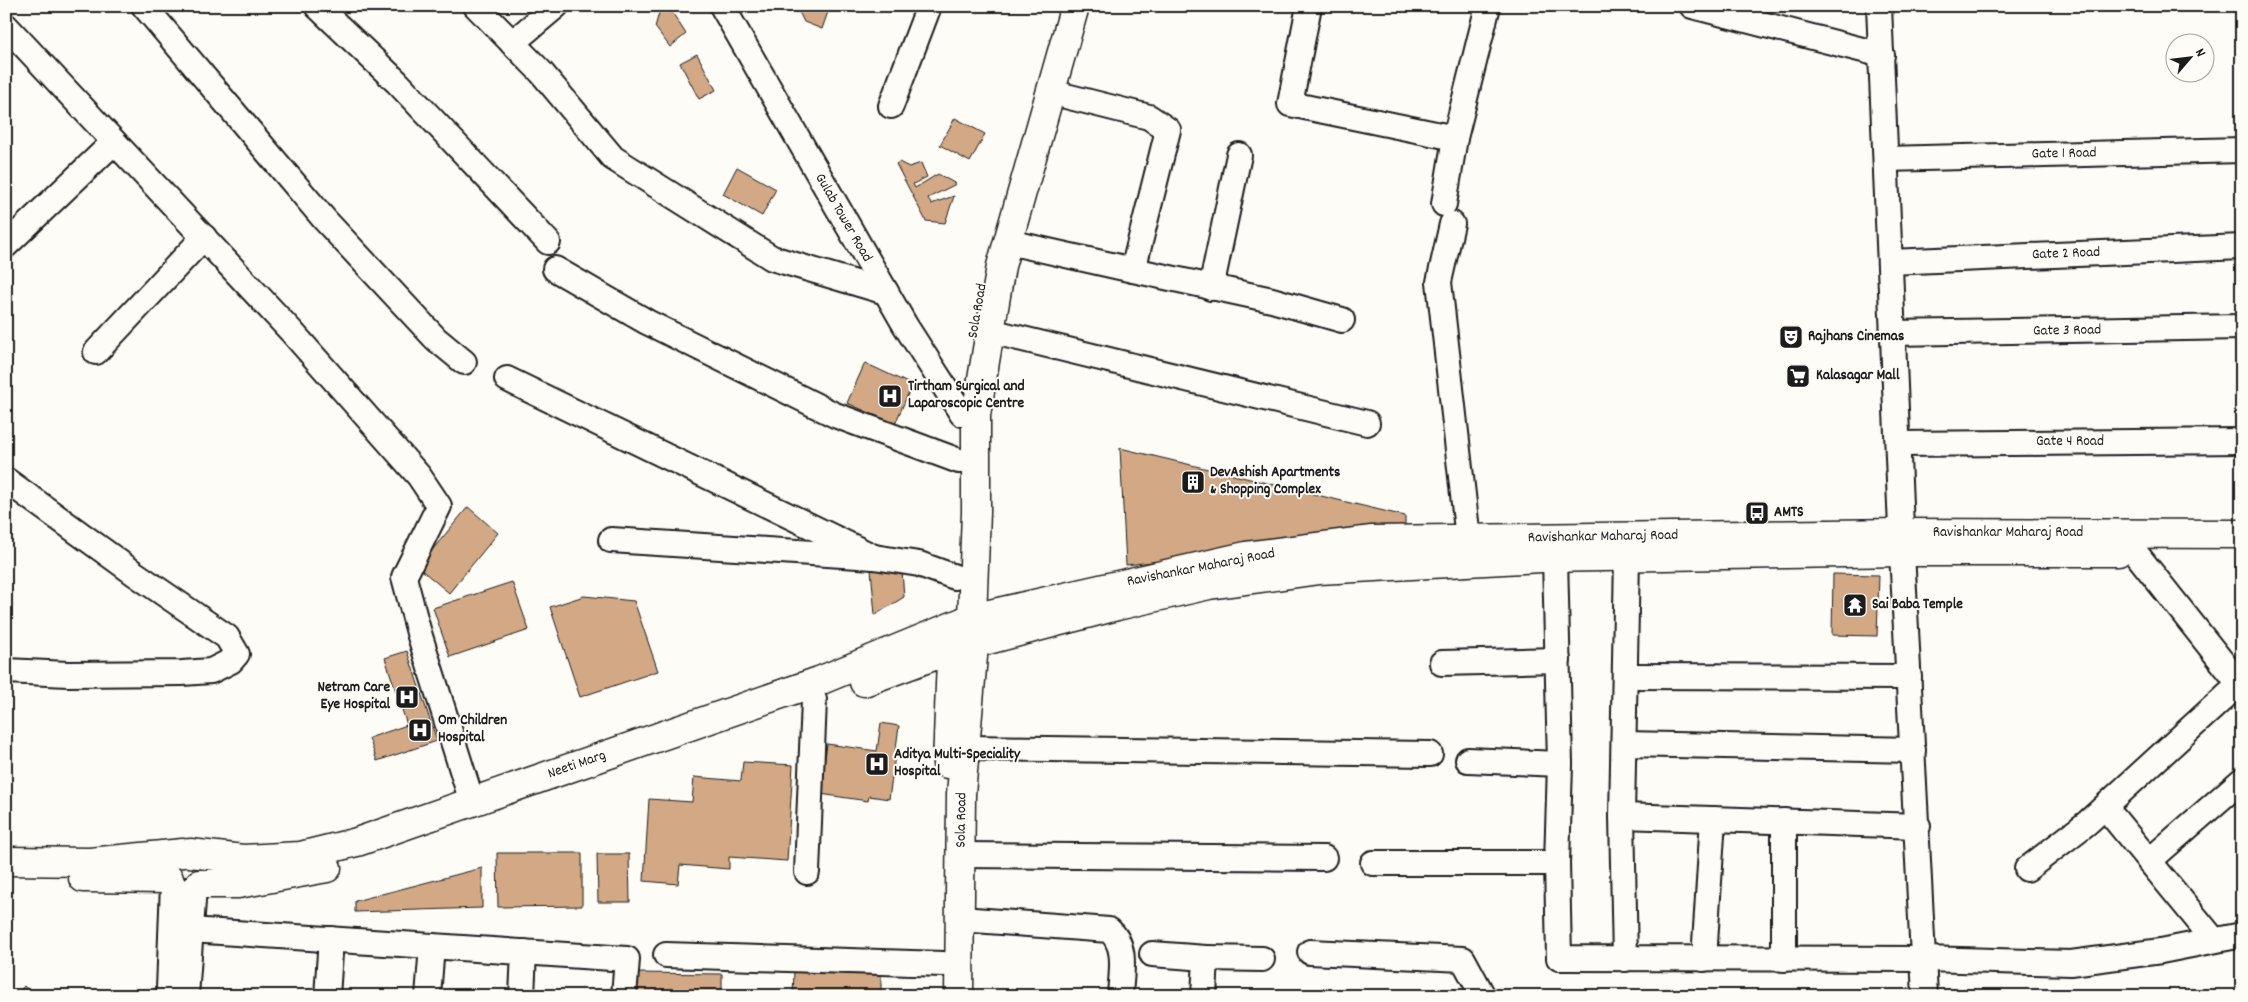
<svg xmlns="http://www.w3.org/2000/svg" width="2248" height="1002" viewBox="0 0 2248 1002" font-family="Dekko,sans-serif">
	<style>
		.building { fill: #d2a984; stroke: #1c1c1c }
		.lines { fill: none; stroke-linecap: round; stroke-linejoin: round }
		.minor-casing { stroke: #1c1c1c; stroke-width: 28 }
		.major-casing { stroke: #1c1c1c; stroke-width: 31 }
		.minor { stroke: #fdfcf7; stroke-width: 24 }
		.major { stroke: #fdfcf7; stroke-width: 28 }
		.labels { text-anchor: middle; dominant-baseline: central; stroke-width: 4; stroke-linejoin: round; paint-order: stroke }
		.street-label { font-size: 15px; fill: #1c1c1c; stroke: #fdfcf7 }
		.poi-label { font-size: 15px; font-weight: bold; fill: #1c1c1c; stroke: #fdfcf7; text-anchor: start }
	</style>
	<rect width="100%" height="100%" fill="#fdfcf7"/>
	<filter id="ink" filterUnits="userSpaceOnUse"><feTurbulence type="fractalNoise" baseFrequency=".02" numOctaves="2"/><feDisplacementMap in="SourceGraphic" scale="10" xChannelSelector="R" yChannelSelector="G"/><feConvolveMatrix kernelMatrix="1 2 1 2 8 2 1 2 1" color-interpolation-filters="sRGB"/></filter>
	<g filter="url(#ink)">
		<g class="building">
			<path d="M661,6H668L686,34L670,47L655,27Z"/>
			<path d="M796,6H830L822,29L804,22Z"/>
			<path d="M697,54L716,90L699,99L680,63Z"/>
			<path d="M955,118L985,134L970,162L940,145Z"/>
			<path d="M899,162L909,167L921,163L927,177L913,184L915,188L938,174L956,184L928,198L931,204L954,196L945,223L926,221L896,164Z"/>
			<path d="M737,167L776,189L762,216L723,194Z"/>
			<path d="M865,363L912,385L895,424L847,403Z"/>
			<path d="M1120,448L1405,516V533L1126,565Z"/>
			<path d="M468,507L498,533L449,593L418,567Z"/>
			<path d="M871,569L902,571L904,597L875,615Z"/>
			<path d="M1833,574L1879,575L1877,636L1832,635Z"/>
			<path d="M512,582L529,630L450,657L433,608Z"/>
			<path d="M584,596L634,601L658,671L580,697L550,607Z"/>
			<path d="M407,651L437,741L377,761L369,738L407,725L385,658Z"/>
			<path d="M881,723L899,726L889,799L869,796L868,801L820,794L827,744L877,751Z"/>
			<path d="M743,762L793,765L787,861L729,857V869L680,865L678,884L644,881L649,799L692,802L694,777L741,781Z"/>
			<path d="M497,853H582V906L498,907Z"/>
			<path d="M597,854H629L630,902H598Z"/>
			<path d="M482,868V908L355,912V901Z"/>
			<path d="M794,971L881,972V996H793Z"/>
			<path d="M635,973L722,974V996H634Z"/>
			<path d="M24,986L35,996H15Z"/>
		</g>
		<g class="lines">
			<g class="minor-casing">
				<g id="minor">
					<path d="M144,6L325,220L436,339L464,362"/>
					<path d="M317,6L397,82L548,242"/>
					<path d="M476,6L541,72L613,158L772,258L886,292"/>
					<path d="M722,6L905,325L962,414L976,415"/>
					<path d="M1309,6L1290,104L1455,138"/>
					<path d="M1692,6L1882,55"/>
					<path d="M1879,6L1902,552L1925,996"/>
					<path d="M6,26L292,332L419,476L439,506L404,577L419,633L472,802"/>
					<path d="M512,43L556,6"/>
					<path d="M891,106L929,6"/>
					<path d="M1886,159L2242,150"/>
					<path d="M1444,204L1455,138L1488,6"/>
					<path d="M1452,224L1439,282L1468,539"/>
					<path d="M1008,242L1133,270L1168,130L1149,117L1050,92"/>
					<path d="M6,245L114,142"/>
					<path d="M1890,262L2242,247"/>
					<path d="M555,269L647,322L835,415L959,461"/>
					<path d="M1133,270L1272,300L1342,320"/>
					<path d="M1211,288L1239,155"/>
					<path d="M990,331L1367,423"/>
					<path d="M1893,333L2242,327"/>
					<path d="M96,352L204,237"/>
					<path d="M507,379L874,557"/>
					<path d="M1898,444L2242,441"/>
					<path d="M6,480L134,573L227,637L237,654L231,661L211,671L182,673L68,674L6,671"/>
					<path d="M611,540L874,557L919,564L955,577"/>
					<path d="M2135,552L2242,687"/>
					<path d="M1442,663L1558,660"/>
					<path d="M1625,676L1909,677"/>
					<path d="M1624,744L1913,750"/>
					<path d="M965,748L1430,754"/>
					<path d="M1468,760L1560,764L1555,558"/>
					<path d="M1560,764L1557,863L1559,958L1924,959L2071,963L2161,951L2242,935"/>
					<path d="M2105,807L2214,940"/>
					<path d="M1622,816L1918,826"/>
					<path d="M961,855L1324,858"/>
					<path d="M2149,861L2242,780"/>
					<path d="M1373,863H1557"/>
					<path d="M2027,869L2087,823L2242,681"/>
					<path d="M807,872L814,700"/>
					<path d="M961,919L1109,930C1128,946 1121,973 1120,996"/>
					<path d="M190,930L627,959L624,996"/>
					<path d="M1310,952L1463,959L1483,996"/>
					<path d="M1152,954L1206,958L1204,996"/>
					<path d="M666,955L943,964"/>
					<path d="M1206,958L1262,959"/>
					<path d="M1625,959L1622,816L1627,557"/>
					<path d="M1704,959L1713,819"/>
					<path d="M1784,959V821"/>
					<path d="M171,996L169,989L173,884"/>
					<path d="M186,996L194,887"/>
					<path d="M327,996L331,939"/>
					<path d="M428,996L432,946"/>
					<path d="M522,996L524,952"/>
				</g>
			</g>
			<g class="major-casing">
				<g id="major">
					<path d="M864,682L950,650L1117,606L1209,585L1319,570L1542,558L1902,552H2118"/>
					<path d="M947,764L952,633"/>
					<path d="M190,853L243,859L300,856L357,842L819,681L972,618L1246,556L1372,540L1901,533L2242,534"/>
					<path d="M6,861L90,862L183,853"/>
					<path d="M83,878L169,879"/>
					<path d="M199,884H238L327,868"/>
					<path d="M959,996L961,794L974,645L972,618L976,512V415L1001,266L1075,6"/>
				</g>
			</g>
			<use href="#minor" class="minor"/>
			<use href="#major" class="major"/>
		</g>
	</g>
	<defs>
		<g id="theatre-square" transform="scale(1.25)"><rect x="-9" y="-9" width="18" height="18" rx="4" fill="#1c1c1c" stroke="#fdfcf7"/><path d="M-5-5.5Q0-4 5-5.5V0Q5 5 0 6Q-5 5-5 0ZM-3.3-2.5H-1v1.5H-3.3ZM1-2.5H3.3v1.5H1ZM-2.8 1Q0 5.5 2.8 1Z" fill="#fff"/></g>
		<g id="supermarket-square" transform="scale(1.25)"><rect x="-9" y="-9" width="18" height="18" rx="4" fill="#1c1c1c" stroke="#fdfcf7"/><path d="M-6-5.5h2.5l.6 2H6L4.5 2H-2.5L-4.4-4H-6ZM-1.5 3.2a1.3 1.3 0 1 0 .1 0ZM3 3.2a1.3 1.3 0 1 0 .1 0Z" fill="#fff"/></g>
		<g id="hospital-square" transform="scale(1.25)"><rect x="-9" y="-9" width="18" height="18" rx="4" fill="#1c1c1c" stroke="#fdfcf7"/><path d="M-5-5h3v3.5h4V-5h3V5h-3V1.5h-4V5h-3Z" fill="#fff"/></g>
		<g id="building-square" transform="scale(1.25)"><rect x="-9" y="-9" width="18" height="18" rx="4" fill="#1c1c1c" stroke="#fdfcf7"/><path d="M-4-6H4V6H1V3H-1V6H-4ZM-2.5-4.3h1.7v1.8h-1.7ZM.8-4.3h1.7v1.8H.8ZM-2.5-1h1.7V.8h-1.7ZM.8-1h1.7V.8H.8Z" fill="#fff"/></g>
		<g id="bus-square" transform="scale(1.25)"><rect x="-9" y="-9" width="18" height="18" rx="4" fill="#1c1c1c" stroke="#fdfcf7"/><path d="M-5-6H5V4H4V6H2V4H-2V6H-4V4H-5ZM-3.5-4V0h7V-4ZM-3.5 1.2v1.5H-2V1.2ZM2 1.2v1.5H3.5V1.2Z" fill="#fff"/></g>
		<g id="temple-square" transform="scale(1.25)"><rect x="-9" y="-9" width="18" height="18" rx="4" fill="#1c1c1c" stroke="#fdfcf7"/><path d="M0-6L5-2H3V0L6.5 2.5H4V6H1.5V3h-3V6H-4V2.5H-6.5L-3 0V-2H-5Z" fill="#fff"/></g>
	</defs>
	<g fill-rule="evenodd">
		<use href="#theatre-square" x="1791" y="337"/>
		<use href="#supermarket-square" x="1798" y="376"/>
		<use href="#hospital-square" x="890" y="396"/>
		<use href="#building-square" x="1193" y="482"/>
		<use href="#bus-square" x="1757" y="513"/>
		<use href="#temple-square" x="1855" y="605"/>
		<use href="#hospital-square" x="407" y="697"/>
		<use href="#hospital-square" x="420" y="730"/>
		<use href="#hospital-square" x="877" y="764"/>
	</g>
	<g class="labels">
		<g class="street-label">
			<text transform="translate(2064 154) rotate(-1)">Gate 1 Road</text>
			<text transform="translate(843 218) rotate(60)">Gulab Tower Road</text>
			<text transform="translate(2066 254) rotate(-2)">Gate 2 Road</text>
			<text transform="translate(978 311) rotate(-80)">Sola Road</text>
			<text transform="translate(2067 331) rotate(-1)">Gate 3 Road</text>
			<text x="2070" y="442">Gate 4 Road</text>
			<text x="2008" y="533">Ravishankar Maharaj Road</text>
			<text transform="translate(1603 537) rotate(-1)">Ravishankar Maharaj Road</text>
			<text transform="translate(1201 568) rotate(-11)">Ravishankar Maharaj Road</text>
			<text transform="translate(577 765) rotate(-19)">Neeti Marg</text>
			<text transform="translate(962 820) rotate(-89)">Sola Road</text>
		</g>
		<g class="poi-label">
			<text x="1808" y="337">Rajhans Cinemas</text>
			<text x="1816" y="376">Kalasagar Mall</text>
			<text x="908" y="387">Tirtham Surgical and<tspan x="908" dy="17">Laparoscopic Centre</tspan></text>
			<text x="1210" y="473">DevAshish Apartments<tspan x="1210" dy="17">&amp; Shopping Complex</tspan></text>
			<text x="1774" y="513">AMTS</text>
			<text x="1872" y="605">Sai Baba Temple</text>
			<text x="390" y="688" text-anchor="end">Netram Care<tspan x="390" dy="17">Eye Hospital</tspan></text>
			<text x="438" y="721">Om Children<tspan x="438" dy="17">Hospital</tspan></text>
			<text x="894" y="755">Aditya Multi-Speciality<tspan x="894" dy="17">Hospital</tspan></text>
		</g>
	</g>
	<rect width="2248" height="1002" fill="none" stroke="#fdfcf7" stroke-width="25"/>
	<rect x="12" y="12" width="2223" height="977" fill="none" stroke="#1c1c1c" stroke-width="2" filter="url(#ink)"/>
	<g transform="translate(2190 58) rotate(62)"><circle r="24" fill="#fdfcf7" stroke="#a3a29f"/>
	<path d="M0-4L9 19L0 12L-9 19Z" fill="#1c1c1c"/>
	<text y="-8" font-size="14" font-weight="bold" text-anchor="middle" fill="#1c1c1c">N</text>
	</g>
</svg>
